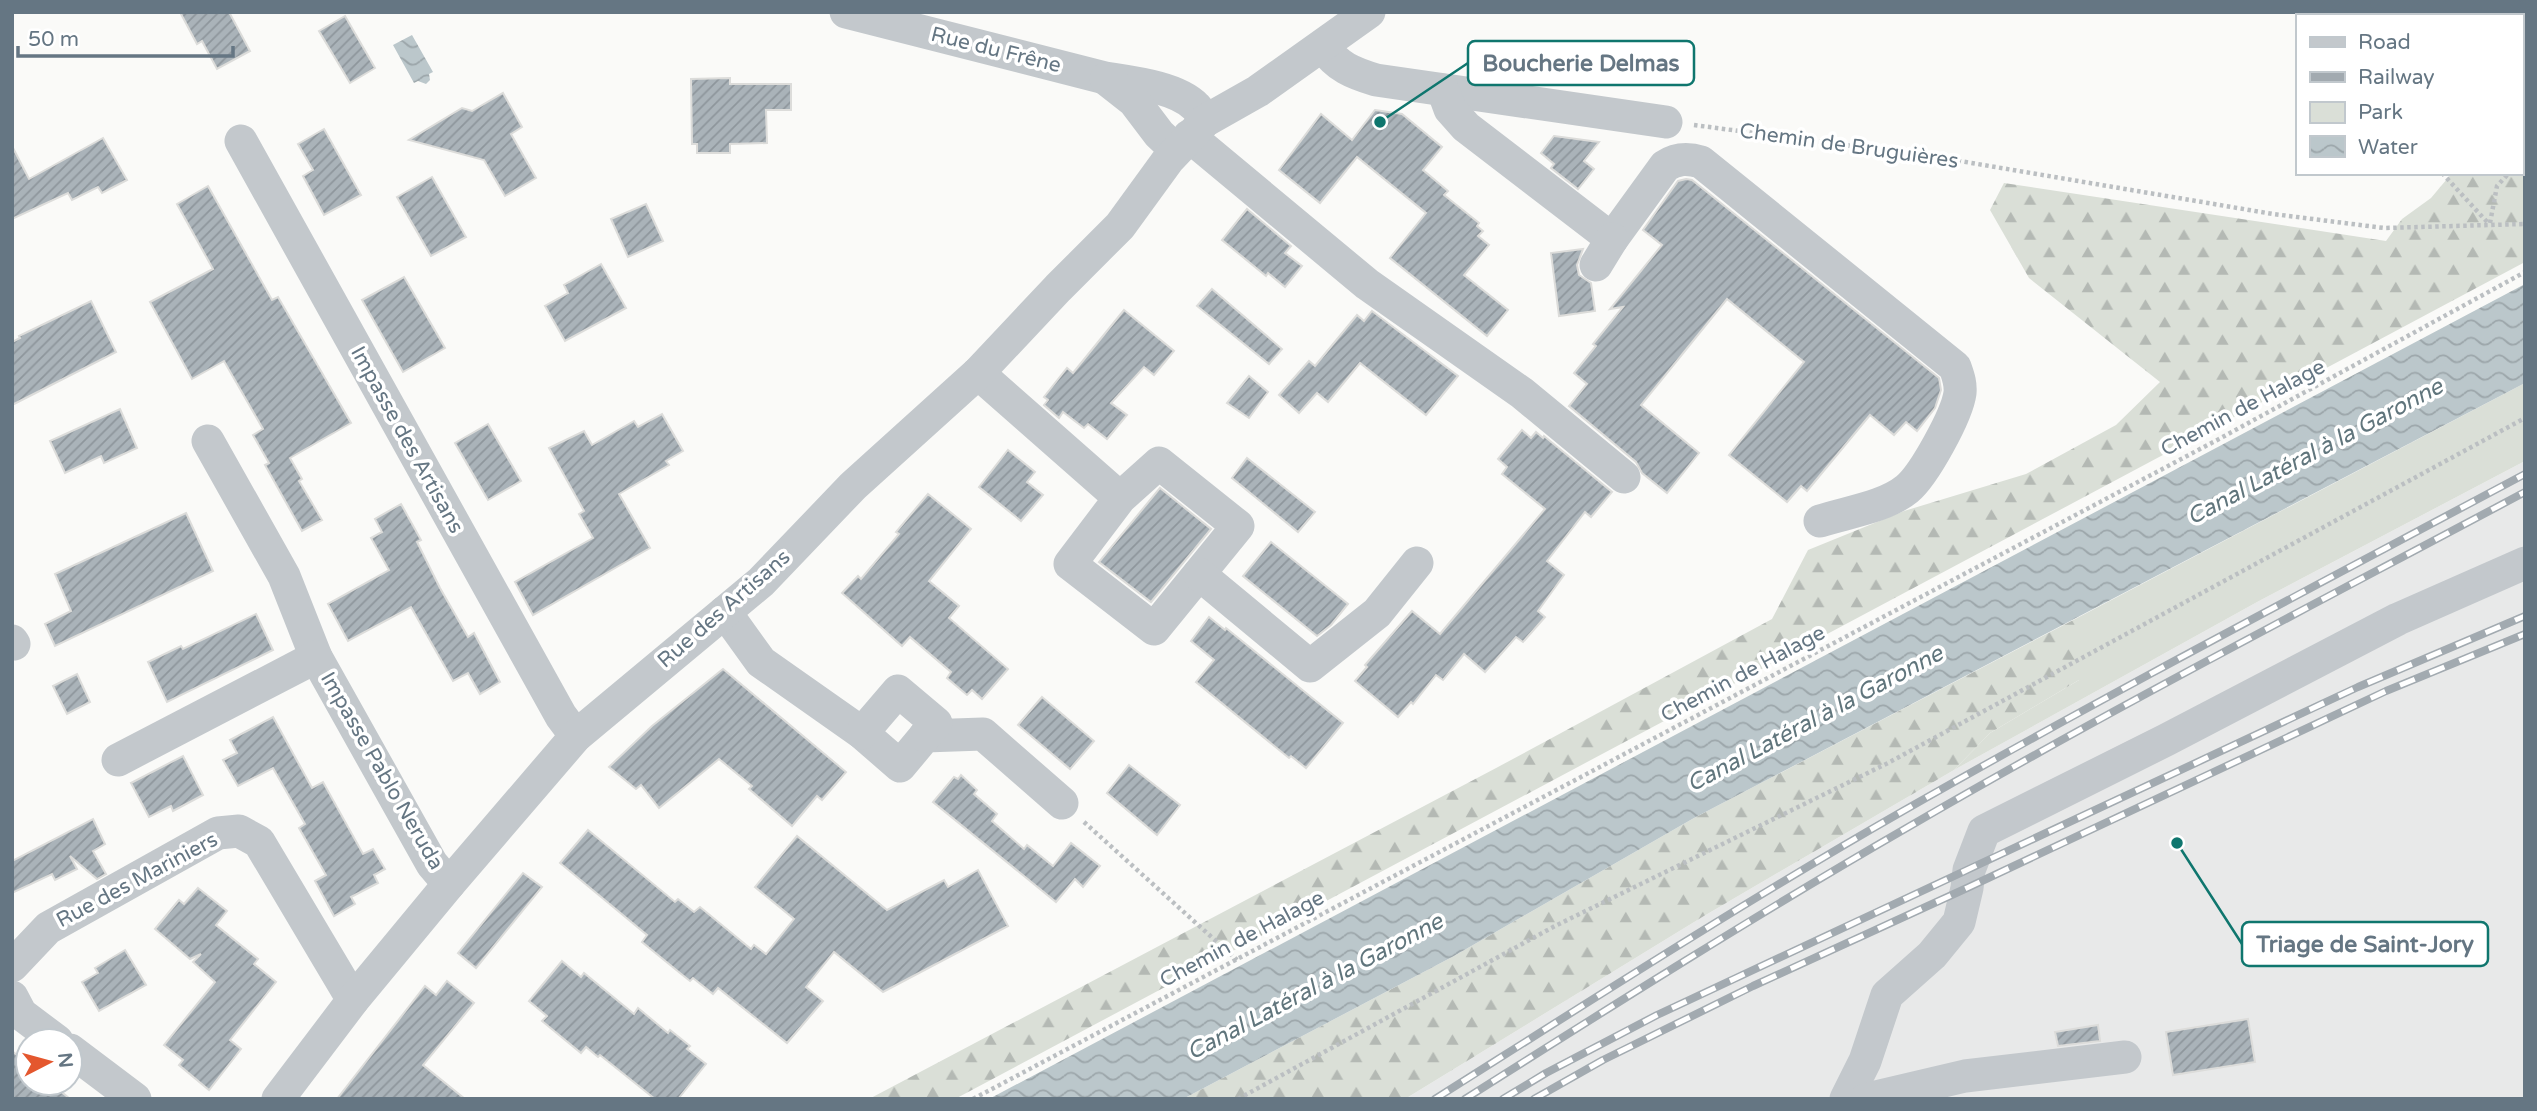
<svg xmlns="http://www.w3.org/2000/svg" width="2537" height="1111" viewBox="0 0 2537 1111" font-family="'Varela Round',sans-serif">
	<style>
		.built { fill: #e8e9e9 }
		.green { fill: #dadfd7 }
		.forest { fill: url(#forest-firs) }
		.water { fill: url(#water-waves) }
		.building { fill: url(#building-hatch); stroke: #dcdcda; stroke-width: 2 }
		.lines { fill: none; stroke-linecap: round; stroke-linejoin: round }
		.path { stroke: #bbbfc2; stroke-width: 4.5; stroke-dasharray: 3.5 3.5; stroke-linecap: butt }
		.minor { stroke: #c3c8cc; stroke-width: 33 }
		.rail-casing { stroke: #a2aab0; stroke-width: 8 }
		.rail { stroke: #fff; stroke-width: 5; stroke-dasharray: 16; stroke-linecap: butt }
		.labels { text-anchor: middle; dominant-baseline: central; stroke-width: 7; stroke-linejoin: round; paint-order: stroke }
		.street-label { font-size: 21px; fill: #657683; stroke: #fff }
		.water-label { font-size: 23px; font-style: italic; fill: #60757c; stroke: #fff }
		.leader { fill: none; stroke: #0f766e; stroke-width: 2.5 }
		.callout-dot { fill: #0f766e; stroke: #fff; stroke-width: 2.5 }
		.callout { fill: #fff; stroke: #0f766e; stroke-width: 2.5 }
		.callout-label { font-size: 23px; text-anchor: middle; font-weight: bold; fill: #657683 }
	</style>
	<defs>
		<pattern id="forest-firs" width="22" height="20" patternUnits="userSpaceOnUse" patternTransform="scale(1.75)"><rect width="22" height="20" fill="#dadfd7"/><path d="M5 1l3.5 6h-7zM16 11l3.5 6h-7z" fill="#b4b9b4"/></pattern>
		<pattern id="water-waves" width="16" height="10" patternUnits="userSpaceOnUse" patternTransform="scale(1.75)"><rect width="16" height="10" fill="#bbc7cb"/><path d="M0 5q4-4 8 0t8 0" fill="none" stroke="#9ca6aa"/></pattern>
		<pattern id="building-hatch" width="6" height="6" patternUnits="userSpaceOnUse" patternTransform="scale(1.75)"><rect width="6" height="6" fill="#aab3b9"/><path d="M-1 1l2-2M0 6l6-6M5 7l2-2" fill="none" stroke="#8e969c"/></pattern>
	</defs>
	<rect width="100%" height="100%" fill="#fafaf8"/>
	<path class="built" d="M2525,461V1099H1405L1704,916L1954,770L2259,601Z"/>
	<path class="green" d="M2525,383V461L2259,601L1954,770L1990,733L2079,680V617Z"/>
	<g class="forest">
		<path d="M2525,135V262L955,1099H869L1498,767L1772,619L1808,550L1904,511L2026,474L2116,425L2160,382L2029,278L1990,210L2004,183L2386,241L2402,219L2431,198L2452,173H2521V136Z"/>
		<path d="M2079,617V680L1990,733L1954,770L1704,916L1405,1099H1183L1454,956L1694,818Z"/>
	</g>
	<g class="water">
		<path d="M2437,12H2525V88L2521,87V16H2440Z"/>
		<path d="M412,35L433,72L429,74L430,80L426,84L418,81L414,83L393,45Z"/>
		<path d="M2525,284V383L1694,818L1454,956L1183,1099H989Z"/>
	</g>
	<g class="building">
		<path d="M180,12H229L250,51L217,69L202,41L197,44Z"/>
		<path d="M345,16L375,68L350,83L319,31Z"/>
		<path d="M730,78V84H791V110H766L767,143L730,144V153H697V144H692L691,79Z"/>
		<path d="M503,93L522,127L511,134L536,178L505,196L484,160L409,140L462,108L472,111Z"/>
		<path d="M1375,110L1402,114L1442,147L1423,170L1448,191L1444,195L1479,223L1477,226L1483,231L1478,236L1489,245L1464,275L1508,310L1487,336L1390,258L1426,213L1357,157L1320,203L1279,170L1321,114L1352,140Z"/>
		<path d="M324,129L361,195L324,215L303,176L313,170L298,144Z"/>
		<path d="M1554,136L1599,142L1584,161L1594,169L1578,189L1551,168L1554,164L1541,153Z"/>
		<path d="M103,138L127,180L102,193L98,187L72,200L68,193L12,219V146L29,179Z"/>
		<path d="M432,177L466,237L431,256L397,197Z"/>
		<path d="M1686,179L1692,180L1939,378L1941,390L1935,408L1917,431L1906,422L1894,435L1870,415L1807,491L1801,486L1787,502L1729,455L1804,362L1727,299L1641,405L1699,453L1667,493L1642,473L1636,462L1569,406L1587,384L1574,373L1596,346L1593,344L1623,307L1610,309L1662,245L1643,230L1678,181Z"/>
		<path d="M208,186L272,300L278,297L351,423L290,458L302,479L299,481L322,520L302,531L265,465L269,463L253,435L263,429L224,361L192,379L150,302L213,269L177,204Z"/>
		<path d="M646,204L663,241L628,257L611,219Z"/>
		<path d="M1247,209L1291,246L1285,253L1302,266L1285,287L1268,273L1266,276L1222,240Z"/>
		<path d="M1583,249L1577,265L1579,275L1591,283L1595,311L1559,316L1551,253Z"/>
		<path d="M601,264L626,308L565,341L545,306L568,293L564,285Z"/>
		<path d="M404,277L445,348L403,372L362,300Z"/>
		<path d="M1212,289L1282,349L1269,364L1197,306Z"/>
		<path d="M91,301L116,352L12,405V342L20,338L19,336Z"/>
		<path d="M1124,310L1174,351L1154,375L1144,367L1111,403L1127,415L1107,439L1088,424L1084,428L1063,412L1059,418L1044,405L1048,400L1044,397L1067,368L1073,373Z"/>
		<path d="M1372,311L1458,376L1426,415L1360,363L1328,402L1317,393L1299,413L1279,395L1309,361L1315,366L1357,315L1364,321Z"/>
		<path d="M1249,376L1268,392L1249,418L1227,403Z"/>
		<path d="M120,409L137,448L104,463L101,456L65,473L50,441Z"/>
		<path d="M662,414L683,451L666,461L669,465L619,494L650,548L533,615L515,582L593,538L579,514L584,511L549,448L584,431L592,445L634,421L638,427Z"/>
		<path d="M488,424L521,481L488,500L455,443Z"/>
		<path d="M1522,430L1531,438L1536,432L1543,438L1544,436L1612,492L1591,517L1585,512L1547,561L1564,575L1538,611L1545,617L1523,642L1516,637L1485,672L1464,654L1443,680L1436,675L1413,704L1411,702L1398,717L1355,681L1367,667L1365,665L1412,611L1440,634L1545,509L1502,474L1507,467L1498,459Z"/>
		<path d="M1008,450L1035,472L1027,482L1043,495L1021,521L979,487Z"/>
		<path d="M1247,458L1315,512L1298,532L1232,478Z"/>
		<path d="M1160,488L1211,529L1151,602L1099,562Z"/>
		<path d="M928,494L971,529L929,581L959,606L949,618L1008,669L982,699L972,690L967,695L947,678L951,672L910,637L902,646L842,593L858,576L861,579L899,534L896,532Z"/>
		<path d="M401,504L421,540L417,542L440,588L468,637L474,633L500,682L480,694L468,673L453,681L411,607L348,641L328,604L389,570L371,538L382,532L375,519Z"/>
		<path d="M186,513L213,571L55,646L45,624L71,611L55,574Z"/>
		<path d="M1271,542L1348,604L1331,625L1317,636L1243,576Z"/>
		<path d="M256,614L273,650L167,702L148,662L181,646L183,649Z"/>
		<path d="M1209,617L1225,630L1226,628L1343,723L1306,768L1291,756L1289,758L1196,682L1214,660L1191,641Z"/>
		<path d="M723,669L846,772L822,800L817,796L792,826L749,789L752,786L719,759L659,808L641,785L636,789L609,767L652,726Z"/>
		<path d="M77,674L90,702L67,714L53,686Z"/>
		<path d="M1042,697L1094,741L1070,769L1018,725Z"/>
		<path d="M273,717L312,788L323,782L363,854L373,849L385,869L374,875L378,883L351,897L355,904L334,916L315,881L326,875L299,828L305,824L273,768L238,786L223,760L237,753L230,740Z"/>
		<path d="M183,756L203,795L173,811L171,806L149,817L131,783Z"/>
		<path d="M1129,765L1180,805L1157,835L1107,793Z"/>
		<path d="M961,775L977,790L974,794L997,814L992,821L1024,849L1027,845L1053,866L1071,843L1100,866L1083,887L1075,879L1056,902L933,802L954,777L958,779Z"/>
		<path d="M93,819L105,844L93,851L106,874L97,879L70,856L77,869L55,880L52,874L12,893V861Z"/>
		<path d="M588,830L675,902L678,899L694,912L700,907L751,949L754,945L766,954L794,919L755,887L797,836L887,910L944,880L948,887L978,870L1008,926L883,992L834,952L806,987L823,1001L787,1043L718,988L713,994L693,978L690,981L680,973L642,942L647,935L560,863Z"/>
		<path d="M523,873L542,887L476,968L458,953Z"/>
		<path d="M198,888L227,911L216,925L258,959L254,964L276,982L230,1040L241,1049L209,1090L179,1065L183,1060L164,1045L215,982L193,962L201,954L190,959L155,929L179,900L184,904Z"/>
		<path d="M125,950L146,985L99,1011L82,982L98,973L95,968Z"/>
		<path d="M562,961L581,977L584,973L634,1014L638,1008L668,1033L670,1030L690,1046L687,1049L706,1064L678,1099H655L600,1055L598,1057L586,1047L581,1053L542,1021L547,1016L529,1001Z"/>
		<path d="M447,981L474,1003L423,1065L465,1099H337L425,986L436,995Z"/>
		<path d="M2248,1019L2255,1062L2173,1075L2166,1032Z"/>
		<path d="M2098,1025L2100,1041L2058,1046L2055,1032Z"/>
		<path d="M12,1051L28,1064V1083H51L70,1099H12Z"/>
	</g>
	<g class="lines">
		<g class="path">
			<path d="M2344,12L2347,16"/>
			<path d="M1694,125L1942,158L2273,214L2384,228L2525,224"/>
			<path d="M2521,161L2525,162"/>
			<path d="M2442,173L2489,224"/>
			<path d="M2490,223L2497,186L2509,173"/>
			<path d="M1084,822L1237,960"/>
			<path d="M973,1099L2219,439L2525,272"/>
			<path d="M1238,1099L1555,926L1888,763L2525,418"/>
		</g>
		<g class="minor">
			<path d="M846,12L1105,78C1130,82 1177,87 1196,107C1199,110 1202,117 1205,121"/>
			<path d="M1323,46C1337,67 1353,73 1376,80L1666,122"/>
			<path d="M1106,79L1134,101L1159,134L1176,150"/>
			<path d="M1443,90L1450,109L1466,127L1612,239L1665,166C1677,158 1688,158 1701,162L1955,367C1958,376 1961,383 1960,393C1957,415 1924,475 1907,489C1885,507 1848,512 1820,521"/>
			<path d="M1189,136L1367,284L1522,393L1624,477"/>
			<path d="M241,141L561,716L576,736"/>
			<path d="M1596,265L1612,239"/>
			<path d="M978,373L1120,498L1159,463L1238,526L1154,629L1070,564L1120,498"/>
			<path d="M208,441L284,576L316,657L432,864L449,884"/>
			<path d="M1199,574L1310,666L1377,613L1417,563"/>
			<path d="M725,612L761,662L862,733L900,766L925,736L983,734L1062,803"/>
			<path d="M12,641L14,644"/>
			<path d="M862,733L898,691L936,723L925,736"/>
			<path d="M118,760L316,657"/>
			<path d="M12,966L48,928L218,833L239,831L259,842L353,1000"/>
			<path d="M12,997L21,1014L57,1041"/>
			<path d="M70,1050L135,1099"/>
			<path d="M278,1099L353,1000L449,884L576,736L761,582L853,486L978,373L1058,288L1120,226L1168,160L1205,121L1258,91L1369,12"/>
			<path d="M1846,1099L1865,1061L1887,995L1932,955L1959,922L1967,888L1969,870L1984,831L2166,740L2398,619L2525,563"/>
			<path d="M1867,1099L1965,1076L2125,1057"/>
		</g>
		<g class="rail-casing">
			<g id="rail">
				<path d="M1435,1099C1590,1001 1744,902 1903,811C2108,694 2317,585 2525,474"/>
				<path d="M1465,1099C1612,1006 1759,913 1910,826C2111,709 2319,602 2525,492"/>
				<path d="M1503,1099L1546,1073L1657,1015L2358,687L2525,616"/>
				<path d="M1534,1099L1603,1060L1753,986L1967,888L2386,691L2525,634"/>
			</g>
		</g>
		<use href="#rail" class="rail"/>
	</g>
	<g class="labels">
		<g class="street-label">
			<text transform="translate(996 50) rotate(14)">Rue du Frêne</text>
			<text transform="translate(1849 146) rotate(8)">Chemin de Bruguières</text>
			<text transform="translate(2243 408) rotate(-28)">Chemin de Halage</text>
			<text transform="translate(407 440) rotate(61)">Impasse des Artisans</text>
			<text transform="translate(724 609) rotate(-41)">Rue des Artisans</text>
			<text transform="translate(1743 674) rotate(-28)">Chemin de Halage</text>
			<text transform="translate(382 771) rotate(60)">Impasse Pablo Neruda</text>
			<text transform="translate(137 880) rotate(-28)">Rue des Mariniers</text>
			<text transform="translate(1242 939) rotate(-28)">Chemin de Halage</text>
		</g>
		<g class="water-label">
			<text transform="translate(2315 452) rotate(-28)">Canal Latéral à la Garonne</text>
			<text transform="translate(1815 719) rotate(-28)">Canal Latéral à la Garonne</text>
			<text transform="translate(1315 987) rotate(-28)">Canal Latéral à la Garonne</text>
		</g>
	</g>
	<path class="leader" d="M1380 122L1468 63M2177 843L2242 944"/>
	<g class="callout-dot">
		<circle cx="1380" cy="122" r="7"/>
		<circle cx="2177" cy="843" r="7"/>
	</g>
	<g class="callout">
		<rect x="1468" y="41" width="226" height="44" rx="7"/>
		<rect x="2242" y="922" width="246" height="44" rx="7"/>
	</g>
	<g class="callout-label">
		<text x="1581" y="71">Boucherie Delmas</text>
		<text x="2365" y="952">Triage de Saint-Jory</text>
	</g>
	<rect width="2537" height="1111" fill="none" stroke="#657683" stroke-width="28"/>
	<rect x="2296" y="14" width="228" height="161" fill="#ffffff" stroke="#c1c8cd" stroke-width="2"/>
	<rect x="2310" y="37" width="35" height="10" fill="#c3c8cc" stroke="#c1c8cd" stroke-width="2"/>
	<text x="2358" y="49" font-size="21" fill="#657683">Road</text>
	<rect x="2310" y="72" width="35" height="10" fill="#a2aab0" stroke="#c1c8cd" stroke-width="2"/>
	<text x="2358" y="84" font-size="21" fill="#657683">Railway</text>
	<rect x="2310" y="102" width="35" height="21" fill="#dadfd7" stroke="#c1c8cd" stroke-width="2"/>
	<text x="2358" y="119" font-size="21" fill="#657683">Park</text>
	<rect x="2310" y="136" width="35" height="21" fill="url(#water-waves)" stroke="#c1c8cd" stroke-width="2"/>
	<text x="2358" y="154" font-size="21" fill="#657683">Water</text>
	<g transform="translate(49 1062) rotate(84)"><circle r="33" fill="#ffffff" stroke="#c1c8cd" stroke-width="2"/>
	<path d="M0-5L12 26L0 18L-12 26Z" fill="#e4572e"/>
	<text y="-10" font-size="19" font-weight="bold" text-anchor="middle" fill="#657683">N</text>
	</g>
	<path d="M18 46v10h215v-10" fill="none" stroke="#657683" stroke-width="3.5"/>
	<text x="28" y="46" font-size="21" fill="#657683" stroke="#ffffff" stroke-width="5" paint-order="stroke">50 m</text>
</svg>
